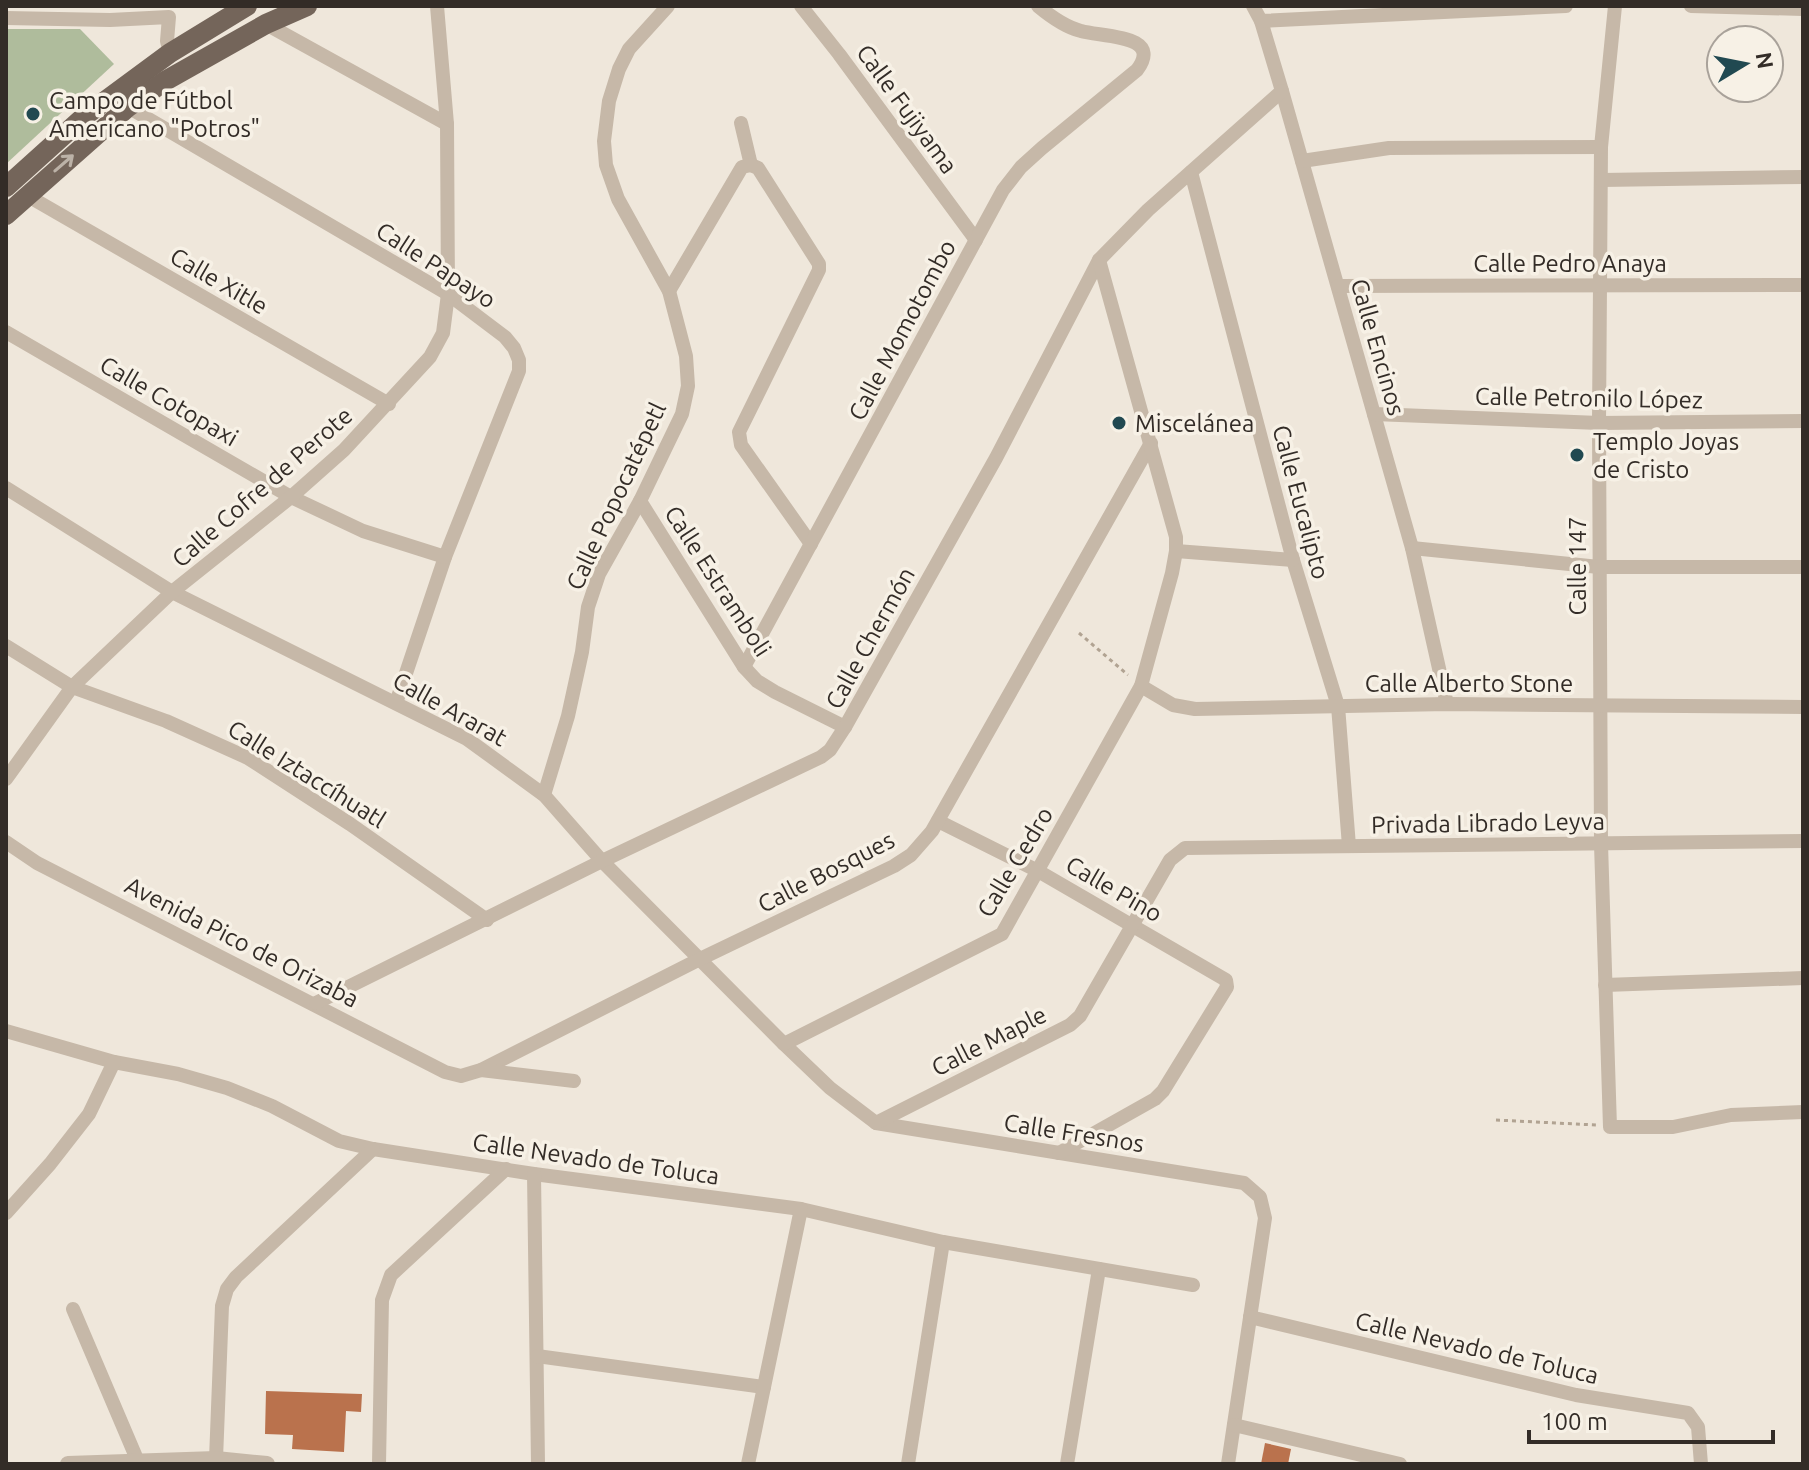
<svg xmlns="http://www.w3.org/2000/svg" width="1809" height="1470" viewBox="0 0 1809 1470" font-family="Ubuntu,sans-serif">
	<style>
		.green { fill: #afbc9c }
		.building { fill: #ba724d }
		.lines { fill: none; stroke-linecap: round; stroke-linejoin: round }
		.path { stroke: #b1a392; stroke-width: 3; stroke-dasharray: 4 4; stroke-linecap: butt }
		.minor { stroke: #c6b8a8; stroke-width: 14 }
		.tertiary { stroke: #c6b8a8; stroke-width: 16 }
		.primary { stroke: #74655a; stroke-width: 20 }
		.oneway { stroke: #bcb2a7 }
		.poi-dot { fill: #214951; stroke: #f7f1e6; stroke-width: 3 }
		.labels { text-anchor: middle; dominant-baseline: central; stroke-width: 7; stroke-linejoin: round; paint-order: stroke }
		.poi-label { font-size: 24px; fill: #332c27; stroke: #f7f1e6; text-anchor: start }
		.street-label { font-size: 24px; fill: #332c27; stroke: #f7f1e6 }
	</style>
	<rect width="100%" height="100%" fill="#efe7db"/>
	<path class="green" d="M6,29H80L114,64L6,164Z"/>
	<g class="building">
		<path d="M266,1391L362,1394L361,1412L346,1411L344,1452L292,1449L293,1435L265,1434Z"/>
		<path d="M1265,1443L1291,1449L1288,1464H1261Z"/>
	</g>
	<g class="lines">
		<g class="path">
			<path d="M1079,633L1128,675"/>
			<path d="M1496,1120L1596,1125"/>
		</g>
		<g class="minor">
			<path d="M801,6L839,54L976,240"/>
			<path d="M1253,6L1261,21L1282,91L1412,548L1447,704"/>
			<path d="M1615,6L1601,147L1599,423L1601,844L1610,1127H1673L1731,1115L1803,1112"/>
			<path d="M1691,6L1803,9"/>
			<path d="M6,18L110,20L169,17L167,41L170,53"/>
			<path d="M1261,21L1566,6"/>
			<path d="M266,24L447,124"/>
			<path d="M128,107L448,294L505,337L514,348L519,360V371L445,557L396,703"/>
			<path d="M741,123L751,165"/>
			<path d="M1302,161L1389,148L1601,147"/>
			<path d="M751,165L758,168L819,264V270L739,432L741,445L811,544"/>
			<path d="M1191,172L1293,560L1338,706L1349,846"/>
			<path d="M1602,180L1803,177"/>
			<path d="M28,196L389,404"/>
			<path d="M1338,286L1803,285"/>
			<path d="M669,291L742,167L751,165"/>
			<path d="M6,332L291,497L363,531L445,557"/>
			<path d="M1374,414L1599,423L1803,421"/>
			<path d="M6,488L172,592L467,739L544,795L602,861L784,1044L830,1088L876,1123L1244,1183L1260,1197L1265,1218L1228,1464"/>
			<path d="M640,501L744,667L757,681L775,692L845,727"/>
			<path d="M1412,548L1599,567H1803"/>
			<path d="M1176,551L1293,560"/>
			<path d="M6,646L72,687L166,721L248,758L350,824L487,920"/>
			<path d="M744,667L1003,190L1021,167L1042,148L1137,70C1164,34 1101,37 1081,31C1065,27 1050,16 1038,6"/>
			<path d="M1141,686L1173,705L1195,709L1447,704L1803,707"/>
			<path d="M6,779L72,687L172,592L291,497L344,450L430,357L443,333L448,294L447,124L437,6"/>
			<path d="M544,795L568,716L582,652L588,607L599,574L640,501L682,414L688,386L686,356L669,291L618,199L606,165L604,141L609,101L619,69L629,49L668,6"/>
			<path d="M938,821L1038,871L1226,980L1227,987L1163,1091L1155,1099L1059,1153"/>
			<path d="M6,842L37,863L445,1072L461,1076L481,1070L700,959L894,866L911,855L932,831L1151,443"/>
			<path d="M1605,985L1803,978"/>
			<path d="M316,1003L602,861L821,757L830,750L845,727L996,458L1099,260L1148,210L1282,91"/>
			<path d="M6,1031L114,1062L178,1074L227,1088L272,1106L339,1141L373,1149L534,1174L801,1209L943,1242L1193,1285"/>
			<path d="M784,1044L1002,934L1141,686L1172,573L1176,551V537L1099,260"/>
			<path d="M481,1070L574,1081"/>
			<path d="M876,1123L1070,1025L1080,1016L1170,860L1185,848L1803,841"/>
			<path d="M534,1174L538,1464"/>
			<path d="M6,1213L50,1164L89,1114L114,1062"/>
			<path d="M73,1309L139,1464"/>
			<path d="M1250,1317L1576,1395L1688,1413L1698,1427L1701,1464"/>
			<path d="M537,1356L764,1387"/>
			<path d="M1234,1425L1400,1464"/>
			<path d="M216,1459L222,1306L227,1289L236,1277L373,1149"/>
			<path d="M379,1464L382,1300L391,1275L506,1169"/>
			<path d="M748,1464L801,1209"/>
			<path d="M908,1464L943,1242"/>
			<path d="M1067,1464L1099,1269"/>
		</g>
		<path class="tertiary" d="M68,1464L216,1459L267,1464"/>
		<g class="primary">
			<path d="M6,187L86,115L170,53L247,6"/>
			<path d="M6,215L128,107L165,81L266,24L307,6"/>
		</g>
	</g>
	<defs><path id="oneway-shaft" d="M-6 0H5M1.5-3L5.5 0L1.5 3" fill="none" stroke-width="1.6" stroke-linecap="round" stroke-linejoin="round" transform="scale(2)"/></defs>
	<use class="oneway" href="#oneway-shaft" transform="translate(64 163) rotate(-41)"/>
	<g class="poi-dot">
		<circle cx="33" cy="114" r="8"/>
		<circle cx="1119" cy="423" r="8"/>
		<circle cx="1577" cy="455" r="8"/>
	</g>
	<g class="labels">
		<g class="poi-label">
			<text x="49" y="100">Campo de Fútbol<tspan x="49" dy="28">Americano "Potros"</tspan></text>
			<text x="1135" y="423">Miscelánea</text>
			<text x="1593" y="441">Templo Joyas<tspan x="1593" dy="28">de Cristo</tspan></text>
		</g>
		<g class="street-label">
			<text transform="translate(907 109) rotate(54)">Calle Fujiyama</text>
			<text x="1570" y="263">Calle Pedro Anaya</text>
			<text transform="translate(436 265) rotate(33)">Calle Papayo</text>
			<text transform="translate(219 281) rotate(30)">Calle Xitle</text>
			<text transform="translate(902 330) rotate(-62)">Calle Momotombo</text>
			<text transform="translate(1378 347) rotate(74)">Calle Encinos</text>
			<text transform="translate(1589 398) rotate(1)">Calle Petronilo López</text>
			<text transform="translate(169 401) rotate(30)">Calle Cotopaxi</text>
			<text transform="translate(262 487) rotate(-41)">Calle Cofre de Perote</text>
			<text transform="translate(616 496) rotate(-65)">Calle Popocatépetl</text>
			<text transform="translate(1301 502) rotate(75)">Calle Eucalipto</text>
			<text transform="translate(1577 566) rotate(-90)">Calle 147</text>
			<text transform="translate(718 581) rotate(57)">Calle Estramboli</text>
			<text transform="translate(870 638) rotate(-61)">Calle Chermón</text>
			<text x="1469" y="683">Calle Alberto Stone</text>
			<text transform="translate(450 709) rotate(29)">Calle Ararat</text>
			<text transform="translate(307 774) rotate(32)">Calle Iztaccíhuatl</text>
			<text transform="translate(1488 823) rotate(-1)">Privada Librado Leyva</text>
			<text transform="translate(1015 862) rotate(-59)">Calle Cedro</text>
			<text transform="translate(826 872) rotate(-27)">Calle Bosques</text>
			<text transform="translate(1114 889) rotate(30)">Calle Pino</text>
			<text transform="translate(242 942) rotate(27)">Avenida Pico de Orizaba</text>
			<text transform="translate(989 1041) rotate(-27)">Calle Maple</text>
			<text transform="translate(1074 1133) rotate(9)">Calle Fresnos</text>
			<text transform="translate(596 1159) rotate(8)">Calle Nevado de Toluca</text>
			<text transform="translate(1477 1348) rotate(13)">Calle Nevado de Toluca</text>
		</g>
	</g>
	<rect width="1809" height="1470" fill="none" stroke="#332c27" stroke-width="16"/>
	<g transform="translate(1745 64) rotate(80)"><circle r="38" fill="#f7f1e6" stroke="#a9a29a" stroke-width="2"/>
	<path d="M0-6L14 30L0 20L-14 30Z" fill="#214951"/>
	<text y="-12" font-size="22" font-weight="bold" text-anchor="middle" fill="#332c27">N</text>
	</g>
	<path d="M1529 1430v12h244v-12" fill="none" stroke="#332c27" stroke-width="4"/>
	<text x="1541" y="1430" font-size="24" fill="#332c27" stroke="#f7f1e6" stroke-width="6" paint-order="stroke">100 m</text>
</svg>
